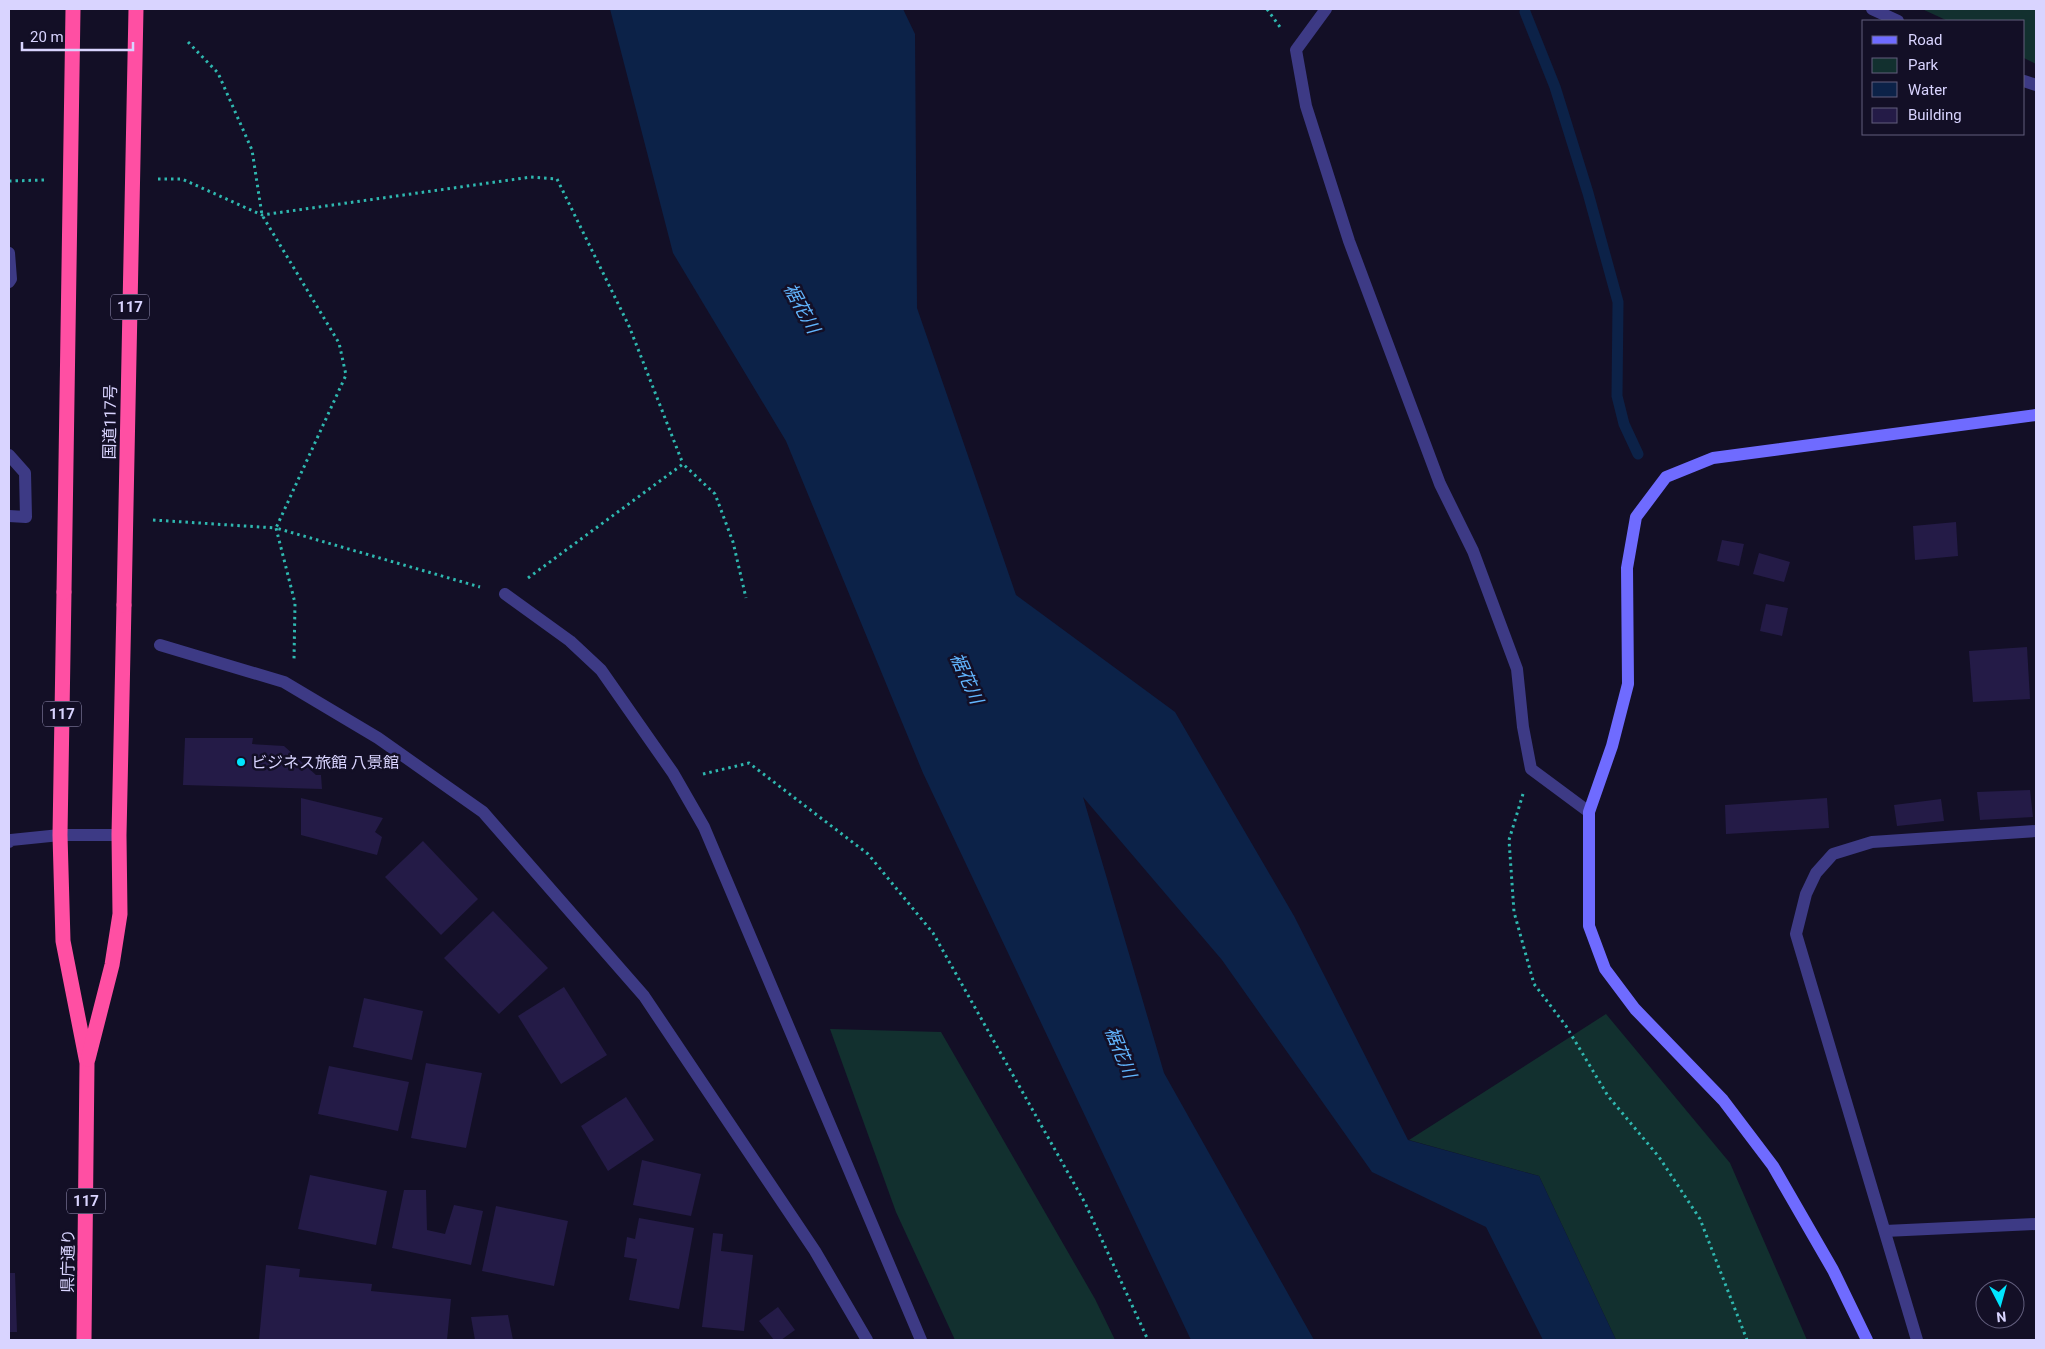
<svg xmlns="http://www.w3.org/2000/svg" width="2045" height="1349" viewBox="0 0 2045 1349" font-family="Roboto,'Noto Sans JP',sans-serif">
	<style>
		.green { fill: #12302f }
		.water { fill: #0c2248 }
		.lines { fill: none; stroke-linecap: round; stroke-linejoin: round }
		.stream { stroke: #0c2248; stroke-width: 11 }
		.building { fill: #241b47 }
		.path { stroke: #2fb8b0; stroke-width: 3; stroke-dasharray: 2.5 4; stroke-linecap: butt }
		.lane { stroke: #3d3a85; stroke-width: 12 }
		.street { stroke: #3d3a85; stroke-width: 12 }
		.secondary { stroke: #6f6bff; stroke-width: 12 }
		.highway { stroke: #ff4fa3; stroke-width: 15 }
		.highway-bridge { stroke: #ff4fa3; stroke-width: 15 }
		.poi-dot { fill: #00e5ff; stroke: #130f26; stroke-width: 2 }
		.labels { text-anchor: middle; dominant-baseline: central; stroke-width: 5; stroke-linejoin: round; paint-order: stroke }
		.shield { fill: #130f26; stroke: #9e99be; stroke-width: 1 }
		.shield-label { font-size: 15px; font-weight: bold; fill: #d9d4ff }
		.street-label { font-size: 16px; fill: #d9d4ff; stroke: #130f26 }
		.poi-label { font-size: 16px; fill: #d9d4ff; stroke: #130f26; text-anchor: start }
		.water-label { font-size: 18px; font-style: italic; fill: #62b6ff; stroke: #130f26 }
	</style>
	<rect width="100%" height="100%" fill="#130f26"/>
	<g class="green">
		<path d="M1922,9H2036V64L2024,58V21H1948Z"/>
		<path d="M1606,1014L1730,1163L1807,1340H1616L1539,1176L1409,1140Z"/>
		<path d="M830,1029L941,1032L1095,1299L1115,1340H955L896,1212Z"/>
	</g>
	<path class="water" d="M610,9H903L915,34L917,308L1016,595L1175,712L1294,916L1408,1140L1539,1176L1616,1340H1543L1486,1227L1372,1172L1222,960L1083,797L1164,1073L1314,1340H1191L923,773L786,441L673,253Z"/>
	<g class="lines">
		<path class="stream" d="M1525,12L1555,87L1588,193L1618,302L1617,396L1624,424L1638,454"/>
	</g>
	<g class="building">
		<path d="M1956,522L1958,556L1915,560L1913,526Z"/>
		<path d="M1722,540L1744,544L1739,566L1717,561Z"/>
		<path d="M1759,553L1790,562L1784,582L1753,574Z"/>
		<path d="M1766,604L1788,608L1782,636L1760,631Z"/>
		<path d="M2027,647L2030,699L1973,702L1969,651Z"/>
		<path d="M185,738H253L252,744L284,746L316,775H321L322,789L183,785Z"/>
		<path d="M2030,790L2033,817L1980,820L1977,792Z"/>
		<path d="M301,798L383,818L375,832L382,837L377,855L301,835Z"/>
		<path d="M1827,798L1829,828L1726,834L1725,805Z"/>
		<path d="M1941,799L1944,821L1897,826L1894,805Z"/>
		<path d="M423,841L478,899L441,935L385,877Z"/>
		<path d="M493,911L548,968L499,1014L444,958Z"/>
		<path d="M564,987L607,1055L561,1084L518,1016Z"/>
		<path d="M364,998L423,1011L412,1060L353,1047Z"/>
		<path d="M426,1063L482,1073L466,1148L411,1138Z"/>
		<path d="M329,1066L409,1082L398,1131L318,1114Z"/>
		<path d="M626,1097L654,1140L608,1171L581,1126Z"/>
		<path d="M642,1160L701,1174L691,1216L633,1205Z"/>
		<path d="M310,1175L387,1191L376,1245L298,1229Z"/>
		<path d="M404,1190H426L427,1230L445,1234L454,1205L483,1211L471,1265L392,1248Z"/>
		<path d="M496,1206L568,1221L554,1286L482,1271Z"/>
		<path d="M639,1218L694,1228L679,1309L629,1300L637,1259L624,1257L627,1237L635,1239Z"/>
		<path d="M713,1233L723,1234L721,1251L753,1255L744,1331L702,1327Z"/>
		<path d="M266,1265L300,1269L299,1277L372,1284L371,1291L451,1299L447,1340H259Z"/>
		<path d="M9,1273H15L17,1332H9Z"/>
		<path d="M778,1307L795,1330L781,1340H774L759,1321Z"/>
		<path d="M508,1315L513,1340H475L471,1317Z"/>
	</g>
	<g class="lines">
		<g class="path">
			<path d="M1267,9L1280,27"/>
			<path d="M188,42L218,73L252,150L262,215L339,343L346,375L276,528L480,587"/>
			<path d="M158,179H182L262,215L531,177L557,179L629,326L683,464"/>
			<path d="M9,181L44,180"/>
			<path d="M153,520L276,528L295,603L294,659"/>
			<path d="M528,578L683,464L715,494L733,542L746,598"/>
			<path d="M703,774L749,763L868,854L933,933L1085,1203L1148,1340"/>
			<path d="M1523,794L1509,840L1514,912L1534,984L1566,1026L1608,1096L1659,1157L1700,1219L1747,1340"/>
		</g>
		<g class="lane">
			<path d="M1326,9L1296,50L1306,106L1349,241L1440,484L1473,551L1517,669L1523,727L1531,769L1589,812"/>
			<path d="M1872,9L1898,21"/>
			<path d="M2024,81L2036,85"/>
			<path d="M9,253L11,279L9,282"/>
			<path d="M9,455L25,473L26,517L9,516"/>
			<path d="M505,594L570,641L601,670L673,773L704,827L921,1340"/>
			<path d="M1885,1231L2036,1224"/>
			<path d="M1917,1340L1796,934L1806,894L1816,873L1833,854L1872,842L2036,831"/>
		</g>
		<g class="street">
			<path d="M160,645L284,682L378,738L483,812L644,996L815,1251L867,1340"/>
			<path d="M9,842L11,840L60,835H119"/>
		</g>
		<path class="secondary" d="M1867,1340L1833,1270L1773,1166L1723,1100L1635,1009L1605,969L1589,926V812L1612,746L1628,684L1627,568L1636,517L1666,477L1713,458L2036,415"/>
		<g class="highway">
			<path d="M64,592L60,835L63,941L87,1063L84,1340"/>
			<path d="M88,1059L112,965L120,914L119,835L124,605"/>
		</g>
		<g class="highway-bridge">
			<path d="M64,592L73,9"/>
			<path d="M124,605L136,9"/>
		</g>
	</g>
	<circle class="poi-dot" cx="241" cy="762" r="5"/>
	<g class="labels">
		<g class="shield">
			<rect x="111" y="294.5" width="38" height="25" rx="4"/>
			<rect x="43" y="701.5" width="38" height="25" rx="4"/>
			<rect x="67" y="1188.5" width="38" height="25" rx="4"/>
		</g>
		<g class="shield-label">
			<text x="130" y="307">117</text>
			<text x="62" y="714">117</text>
			<text x="86" y="1201">117</text>
		</g>
		<g class="street-label">
			<text transform="translate(110 422) rotate(-89)">国道117号</text>
			<text transform="translate(68 1261) rotate(-89)">県庁通り</text>
		</g>
		<g class="poi-label">
			<text x="251" y="762">ビジネス旅館 八景館</text>
		</g>
		<g class="water-label">
			<text transform="translate(802 308) rotate(61)">裾花川</text>
			<text transform="translate(967 678) rotate(66)">裾花川</text>
			<text transform="translate(1121 1052) rotate(68)">裾花川</text>
		</g>
	</g>
	<rect width="2045" height="1349" fill="none" stroke="#d9d4ff" stroke-width="20"/>
	<rect x="1862" y="20" width="162" height="115" fill="#130f26" stroke="#625e7d"/>
	<rect x="1872" y="36" width="25" height="8" fill="#6f6bff" stroke="#625e7d"/>
	<text x="1908" y="45" font-size="15" fill="#d9d4ff">Road</text>
	<rect x="1872" y="58" width="25" height="15" fill="#12302f" stroke="#625e7d"/>
	<text x="1908" y="70" font-size="15" fill="#d9d4ff">Park</text>
	<rect x="1872" y="82" width="25" height="15" fill="#0c2248" stroke="#625e7d"/>
	<text x="1908" y="95" font-size="15" fill="#d9d4ff">Water</text>
	<rect x="1872" y="108" width="25" height="15" fill="#241b47" stroke="#625e7d"/>
	<text x="1908" y="120" font-size="15" fill="#d9d4ff">Building</text>
	<g transform="translate(2000 1304) rotate(174)"><circle r="24" fill="#130f26" stroke="#625e7d"/>
	<path d="M0-4L9 19L0 12L-9 19Z" fill="#00e5ff"/>
	<text y="-8" font-size="14" font-weight="bold" text-anchor="middle" fill="#d9d4ff">N</text>
	</g>
	<path d="M22 42v8h111v-8" fill="none" stroke="#d9d4ff" stroke-width="2.5"/>
	<text x="30" y="42" font-size="15" fill="#d9d4ff" stroke="#130f26" stroke-width="4" paint-order="stroke">20 m</text>
</svg>
